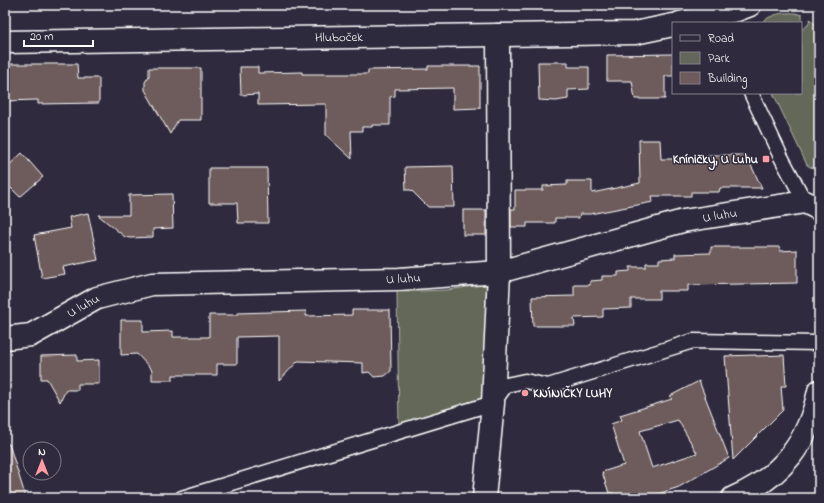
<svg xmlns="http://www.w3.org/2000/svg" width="824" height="503" viewBox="0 0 824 503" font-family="'Indie Flower',sans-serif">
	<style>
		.green { fill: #636759; stroke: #b1b3ac }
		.building { fill: #6e5b5b; stroke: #fff; fill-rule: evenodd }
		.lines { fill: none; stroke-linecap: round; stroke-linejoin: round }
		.service-casing { stroke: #fff; stroke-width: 17 }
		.minor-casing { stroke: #fff; stroke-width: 25 }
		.tertiary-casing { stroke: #fff; stroke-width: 25 }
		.service { stroke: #2f2a3d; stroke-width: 14 }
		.minor { stroke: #2f2a3d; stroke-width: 22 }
		.tertiary { stroke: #2f2a3d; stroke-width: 22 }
		.poi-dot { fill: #ff9aa2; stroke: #2f2a3d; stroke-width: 1.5 }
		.labels { text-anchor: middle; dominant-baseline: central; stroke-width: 3; stroke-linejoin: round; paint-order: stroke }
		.street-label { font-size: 13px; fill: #fff; stroke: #2f2a3d }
		.poi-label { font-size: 13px; font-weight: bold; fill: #fff; stroke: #2f2a3d; text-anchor: end }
	</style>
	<rect width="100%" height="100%" fill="#2f2a3d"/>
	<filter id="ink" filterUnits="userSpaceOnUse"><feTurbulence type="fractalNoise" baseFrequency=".025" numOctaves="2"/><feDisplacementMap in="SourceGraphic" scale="8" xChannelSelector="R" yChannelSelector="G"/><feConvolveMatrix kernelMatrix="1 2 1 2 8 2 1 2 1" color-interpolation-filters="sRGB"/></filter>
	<g filter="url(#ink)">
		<g class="green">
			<path d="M784,13H795L802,15V22L800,23H761C768,17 775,14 784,13Z"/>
			<path d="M810,19L819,28V169L810,167L807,165L773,93H801V30L808,25Z"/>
			<path d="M488,284L486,402L399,427L397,292L447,290Z"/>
		</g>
		<g class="building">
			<path d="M673,54V76H665V99H635L632,81H607V55Z"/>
			<path d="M538,62H568V67H589V89L568,90V99L556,101L539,100Z"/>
			<path d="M5,64H77L78,78H99V103L38,104V100L5,101Z"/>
			<path d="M428,66H480V108L453,109V88L395,89V96L390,97V125H372V127H362V131H351L352,159L326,135V104L258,105V94L241,95L240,67H258V73L302,72V74H368V70L428,69Z"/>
			<path d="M149,68H201V120H178L170,134L145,90V82L149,76Z"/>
			<path d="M639,140H660L661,159H707V155H746L762,188H720L719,192H691V196H652L653,202L590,214H580L579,218H555V223H527V227H511V209H515V190H543V186L567,185V181H592V193L640,183Z"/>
			<path d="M22,153L43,177L20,197L11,188H5V169Z"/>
			<path d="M453,166L454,207H428L411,190H406L405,167Z"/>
			<path d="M209,168H267L268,223H238L237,203H209Z"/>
			<path d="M172,194L173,228L153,229V237L130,238L125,237L98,215H129V195Z"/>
			<rect x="463" y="210" width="23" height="25"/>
			<path d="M88,213L98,260L63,267L65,274L42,278L34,235L71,228L69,217Z"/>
			<path d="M711,247H780V251L797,250V283L688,285V291H659V299H631V308L603,309V317L574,318L575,326H533L532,297L574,296V285H590V281L602,280V276H618V272L630,271V267H646V263H659V259L675,258V254L711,253Z"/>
			<path d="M352,310H390L391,371L385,376L374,377L369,372L363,373V363L298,361L279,381V336L237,337V364H217V375H173V380H152V370L137,354L121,355V320H143V332L173,331V337H209V315H237V313L306,311V316L352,315Z"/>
			<path d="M77,355V361L99,360V384H78V390H66L60,402L47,379H41V356Z"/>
			<path d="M756,355V356L784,355L786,386H781L783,410L733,460L725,356Z"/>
			<path d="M699,381L729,458L679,487L646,498H615L613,493H609L602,472L624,465L611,424L622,420L620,415L672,399L670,396ZM678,420L697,453L652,468L640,431Z"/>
			<path d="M5,444H9L26,498H5Z"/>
		</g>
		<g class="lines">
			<g class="service-casing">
				<g id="service">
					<path d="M751,93L781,157L805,202"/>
					<path d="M182,498L493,403L506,385L525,381L548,386L693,341L819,343"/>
				</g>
			</g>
			<g class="minor-casing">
				<g id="minor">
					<path d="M680,23L737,10L750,5"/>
					<path id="s1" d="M5,42L635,33L673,25"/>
					<path id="s2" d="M5,338L31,335L97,298L152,284L399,279L499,272L683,221L805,202L819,209"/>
					<path d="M484,498L493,403L499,272L498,35"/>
				</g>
			</g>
			<g class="tertiary-casing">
				<path id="tertiary" d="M733,498C782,477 808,443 819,391"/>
			</g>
			<use href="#service" class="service"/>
			<use href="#minor" class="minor"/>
			<use href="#tertiary" class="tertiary"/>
		</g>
	</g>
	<g class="poi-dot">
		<rect x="762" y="155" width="8" height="8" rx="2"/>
		<circle cx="525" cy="393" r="4"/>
	</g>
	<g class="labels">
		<g class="street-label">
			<text stroke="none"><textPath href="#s1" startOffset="334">Hluboček</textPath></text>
			<text stroke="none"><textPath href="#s2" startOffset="734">U luhu</textPath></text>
			<text stroke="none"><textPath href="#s2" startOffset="410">U luhu</textPath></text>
			<text stroke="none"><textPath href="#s2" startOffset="86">U luhu</textPath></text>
		</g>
		<g class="poi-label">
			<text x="758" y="159">Kníničky, U Luhu</text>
			<text x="533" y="393" text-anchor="start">KNÍNIČKY LUHY</text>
		</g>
	</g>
	<rect width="824" height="503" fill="none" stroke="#2f2a3d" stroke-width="20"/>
	<rect x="10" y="10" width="804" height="483" fill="none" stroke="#fff" stroke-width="1.5" filter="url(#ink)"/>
	<rect x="672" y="22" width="130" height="72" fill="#2f2a3d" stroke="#827f8b"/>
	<rect x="680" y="35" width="20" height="6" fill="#2f2a3d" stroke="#827f8b"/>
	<text x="708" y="42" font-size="12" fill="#ffffff">Road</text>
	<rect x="680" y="52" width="20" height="12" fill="#636759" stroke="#827f8b"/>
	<text x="708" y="62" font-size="12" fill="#ffffff">Park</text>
	<rect x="680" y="72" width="20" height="12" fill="#6e5b5b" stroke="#827f8b"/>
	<text x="708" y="82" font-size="12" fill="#ffffff">Building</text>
	<g transform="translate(42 461)"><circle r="19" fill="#2f2a3d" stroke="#827f8b"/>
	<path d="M0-3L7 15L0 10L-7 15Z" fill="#ff9aa2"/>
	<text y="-6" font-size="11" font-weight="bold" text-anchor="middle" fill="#ffffff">N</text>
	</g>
	<path d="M24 40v6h69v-6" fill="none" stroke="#ffffff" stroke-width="2"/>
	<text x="30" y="40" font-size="12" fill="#ffffff" stroke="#2f2a3d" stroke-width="3" paint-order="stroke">20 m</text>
</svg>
